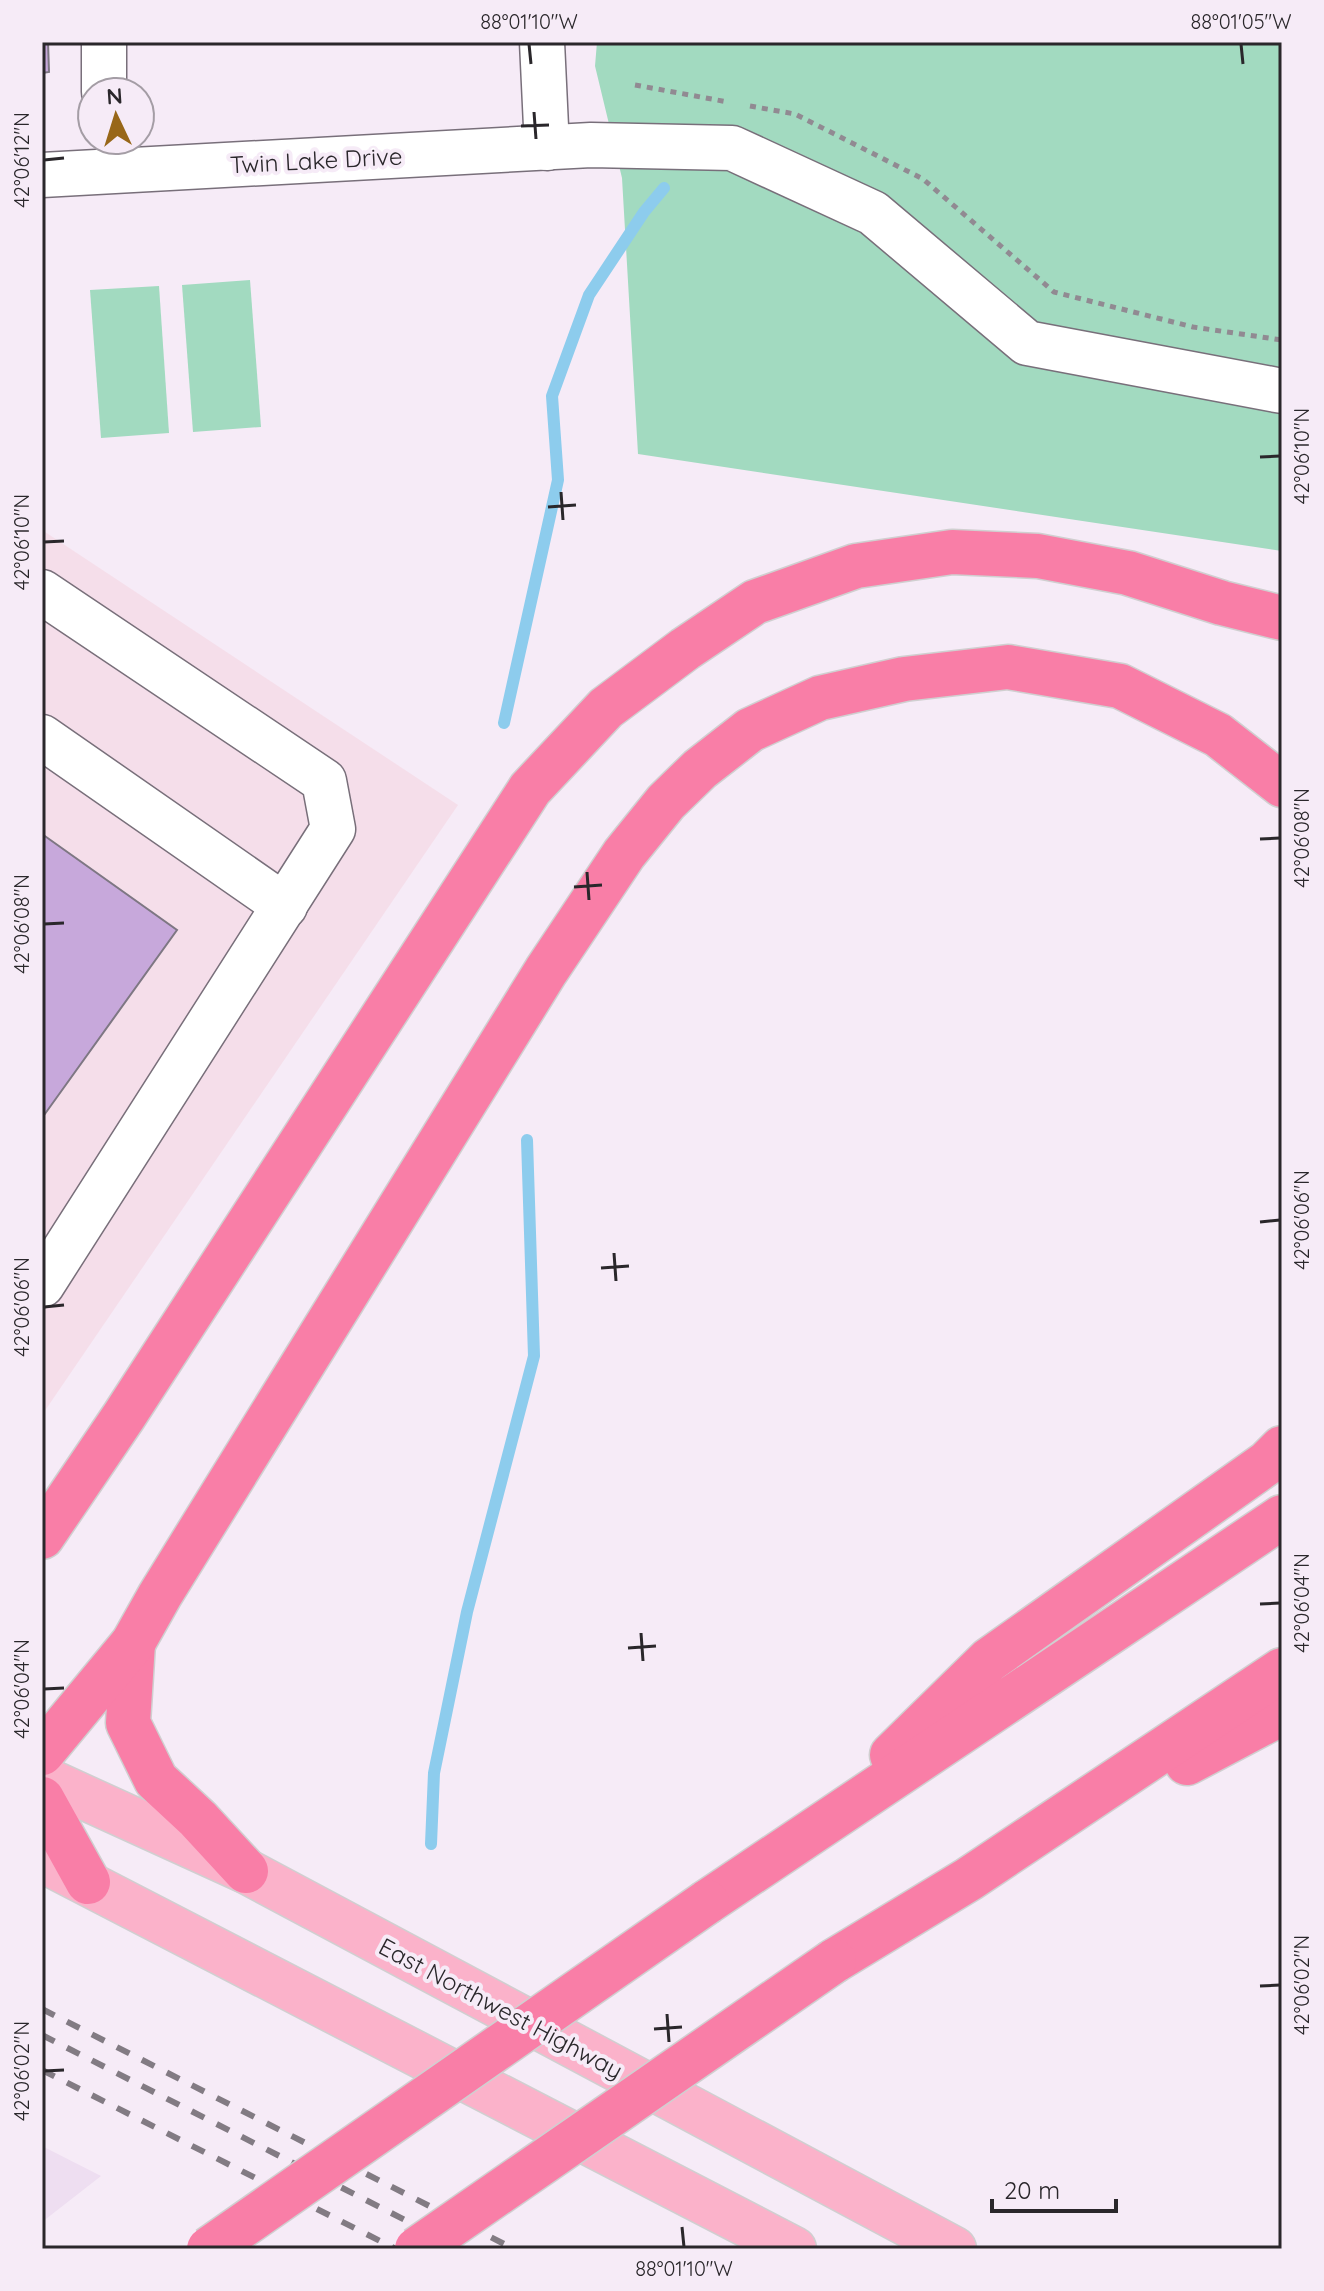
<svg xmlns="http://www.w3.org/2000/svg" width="1324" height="2291" viewBox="0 0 1324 2291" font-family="Quicksand,sans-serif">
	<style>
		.commercial { fill: #f5deea }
		.built { fill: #eedef1 }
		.green { fill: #a2dac0 }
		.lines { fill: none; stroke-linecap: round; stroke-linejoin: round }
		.stream { stroke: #8dcced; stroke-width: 12 }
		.building { fill: #c7a8db; stroke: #7e7783; stroke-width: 2 }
		.minor-casing { stroke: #786f7a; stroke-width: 47 }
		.major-casing { stroke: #d0cfd0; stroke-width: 47 }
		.highway-casing { stroke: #d0cfd0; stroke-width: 47 }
		.path { stroke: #918a92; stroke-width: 5; stroke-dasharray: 6 6; stroke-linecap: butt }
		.minor { stroke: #fff; stroke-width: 44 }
		.major { stroke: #fbb2ca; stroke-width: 44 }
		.highway { stroke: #f97ea7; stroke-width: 44 }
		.rail { stroke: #827b83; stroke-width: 6; stroke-dasharray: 14 14; stroke-linecap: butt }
		.highway-bridge-casing { stroke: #d0cfd0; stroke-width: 47; stroke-linecap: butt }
		.highway-bridge { stroke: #f97ea7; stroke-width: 44 }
		.ticks { fill: none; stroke: #2a272b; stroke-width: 3 }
		.labels { text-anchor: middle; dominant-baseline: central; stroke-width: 8; stroke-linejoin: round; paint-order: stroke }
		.street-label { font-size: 24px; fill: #2a272b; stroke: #f6ebf7 }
		.neatline { fill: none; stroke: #2a272b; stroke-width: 3 }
		.ticks-label { font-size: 20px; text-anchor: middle; fill: #2a272b }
	</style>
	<rect width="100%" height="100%" fill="#f6ebf7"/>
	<path class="commercial" d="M42,530L458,805L42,1415Z"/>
	<path class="built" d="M42,2146L101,2176L42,2222Z"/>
	<g class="green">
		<path d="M597,42H1282V551L638,454L622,178L595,66Z"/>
		<path d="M250,280L261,427L193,432L182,285Z"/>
		<path d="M159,286L169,433L101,438L90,290Z"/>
	</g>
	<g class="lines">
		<g class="stream">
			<path d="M504,723L558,480L552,396L589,295L644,212L664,188"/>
			<path d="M431,1844L434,1773L467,1612L534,1356L527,1140"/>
		</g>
	</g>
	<g class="building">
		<path d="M42,42H48L49,72L42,73Z"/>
		<path d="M42,834L177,930L42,1118Z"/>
	</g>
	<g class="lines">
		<g class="minor-casing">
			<g id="minor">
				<path d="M104,42V92"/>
				<path d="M542,42L547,148"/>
				<path d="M42,175L591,145L732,148L873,213L1027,343L1282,391"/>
				<path d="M42,592L324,781L333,829L42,1285"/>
				<path d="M42,737L285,906"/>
			</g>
		</g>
		<g class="major-casing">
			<g id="major">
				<path d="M42,1778L246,1871L954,2249"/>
				<path d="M42,1860L794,2249"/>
			</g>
		</g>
		<g class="highway-casing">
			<g id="highway">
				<path d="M42,1537L124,1416L530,789L606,708L685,649L755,602L856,566L952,552L1038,556L1128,573L1222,603L1282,618"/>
				<path d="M133,1643L128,1723L156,1780L198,1819L246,1871"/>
				<path d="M42,1753L133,1643L160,1595L546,971L624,854L666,802L700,769L750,730L820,698L904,679L1008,667L1120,686L1218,735L1282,785"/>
				<path d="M892,1755L989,1660L1267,1463L1282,1448"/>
				<path d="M1187,1763L1282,1713"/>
				<path d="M42,1799L88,1882"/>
				<path d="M707,1902L1282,1517"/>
				<path d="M834,1961L969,1879L1282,1670"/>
			</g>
		</g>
		<g class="path">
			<path d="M635,85L728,102"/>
			<path d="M750,106L795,114L923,179L1054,292L1193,327L1282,340"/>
		</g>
		<use href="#minor" class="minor"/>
		<use href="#major" class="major"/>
		<use href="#highway" class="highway"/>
		<g class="rail">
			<path d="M42,2009L514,2249"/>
			<path d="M42,2035L462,2249"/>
			<path d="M42,2070L396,2249"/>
		</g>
		<g class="highway-bridge-casing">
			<g id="highway-bridge">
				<path d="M209,2249L707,1902"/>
				<path d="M417,2249L834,1961"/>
			</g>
		</g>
		<use href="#highway-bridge" class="highway-bridge"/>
	</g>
	<path class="ticks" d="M529,44L531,64M1241,44L1243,64M534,112L536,139M521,126L549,125M44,160L64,158M1260,457L1280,456M561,492L563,520M548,507L576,505M44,542L64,541M1260,839L1280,838M587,872L589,900M574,887L602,885M44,924L64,923M1260,1222L1280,1220M614,1253L616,1281M601,1268L629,1266M44,1307L64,1305M1260,1604L1280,1603M641,1633L643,1661M628,1648L656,1646M44,1689L64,1688M1260,1986L1280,1985M667,2014L669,2042M654,2029L682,2027M44,2071L64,2070M682,2227L684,2247"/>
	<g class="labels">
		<g class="street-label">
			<text transform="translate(316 160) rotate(-3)">Twin Lake Drive</text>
			<text transform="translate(501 2008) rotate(28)">East Northwest Highway</text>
		</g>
	</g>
	<rect width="1324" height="2291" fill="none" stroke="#f6ebf7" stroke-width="88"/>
	<g transform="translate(116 116) rotate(356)"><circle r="38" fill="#f6ebf7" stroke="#a49da5" stroke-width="2"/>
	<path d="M0-6L14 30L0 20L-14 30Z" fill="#986719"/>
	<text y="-12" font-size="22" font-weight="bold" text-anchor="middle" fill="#2a272b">N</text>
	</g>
	<path d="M992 2199v12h124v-12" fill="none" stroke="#2a272b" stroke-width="4"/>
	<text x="1004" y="2199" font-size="24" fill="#2a272b" stroke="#f6ebf7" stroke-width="6" paint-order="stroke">20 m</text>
	<rect x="44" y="44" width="1236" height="2203" class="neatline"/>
	<g class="ticks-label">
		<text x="529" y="29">88°01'10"W</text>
		<text x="1241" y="29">88°01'05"W</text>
		<text transform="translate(22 160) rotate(-90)" y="7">42°06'12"N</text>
		<text transform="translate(1302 456) rotate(-90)" y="7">42°06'10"N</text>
		<text transform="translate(22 542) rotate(-90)" y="7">42°06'10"N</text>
		<text transform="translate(1302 838) rotate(-90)" y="7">42°06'08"N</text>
		<text transform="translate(22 924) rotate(-90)" y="7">42°06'08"N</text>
		<text transform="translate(1302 1220) rotate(-90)" y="7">42°06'06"N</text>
		<text transform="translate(22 1307) rotate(-90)" y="7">42°06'06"N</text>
		<text transform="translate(1302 1603) rotate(-90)" y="7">42°06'04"N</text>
		<text transform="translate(22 1689) rotate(-90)" y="7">42°06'04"N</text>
		<text transform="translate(1302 1985) rotate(-90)" y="7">42°06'02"N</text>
		<text transform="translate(22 2071) rotate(-90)" y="7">42°06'02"N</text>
		<text x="684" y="2276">88°01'10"W</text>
	</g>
</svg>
